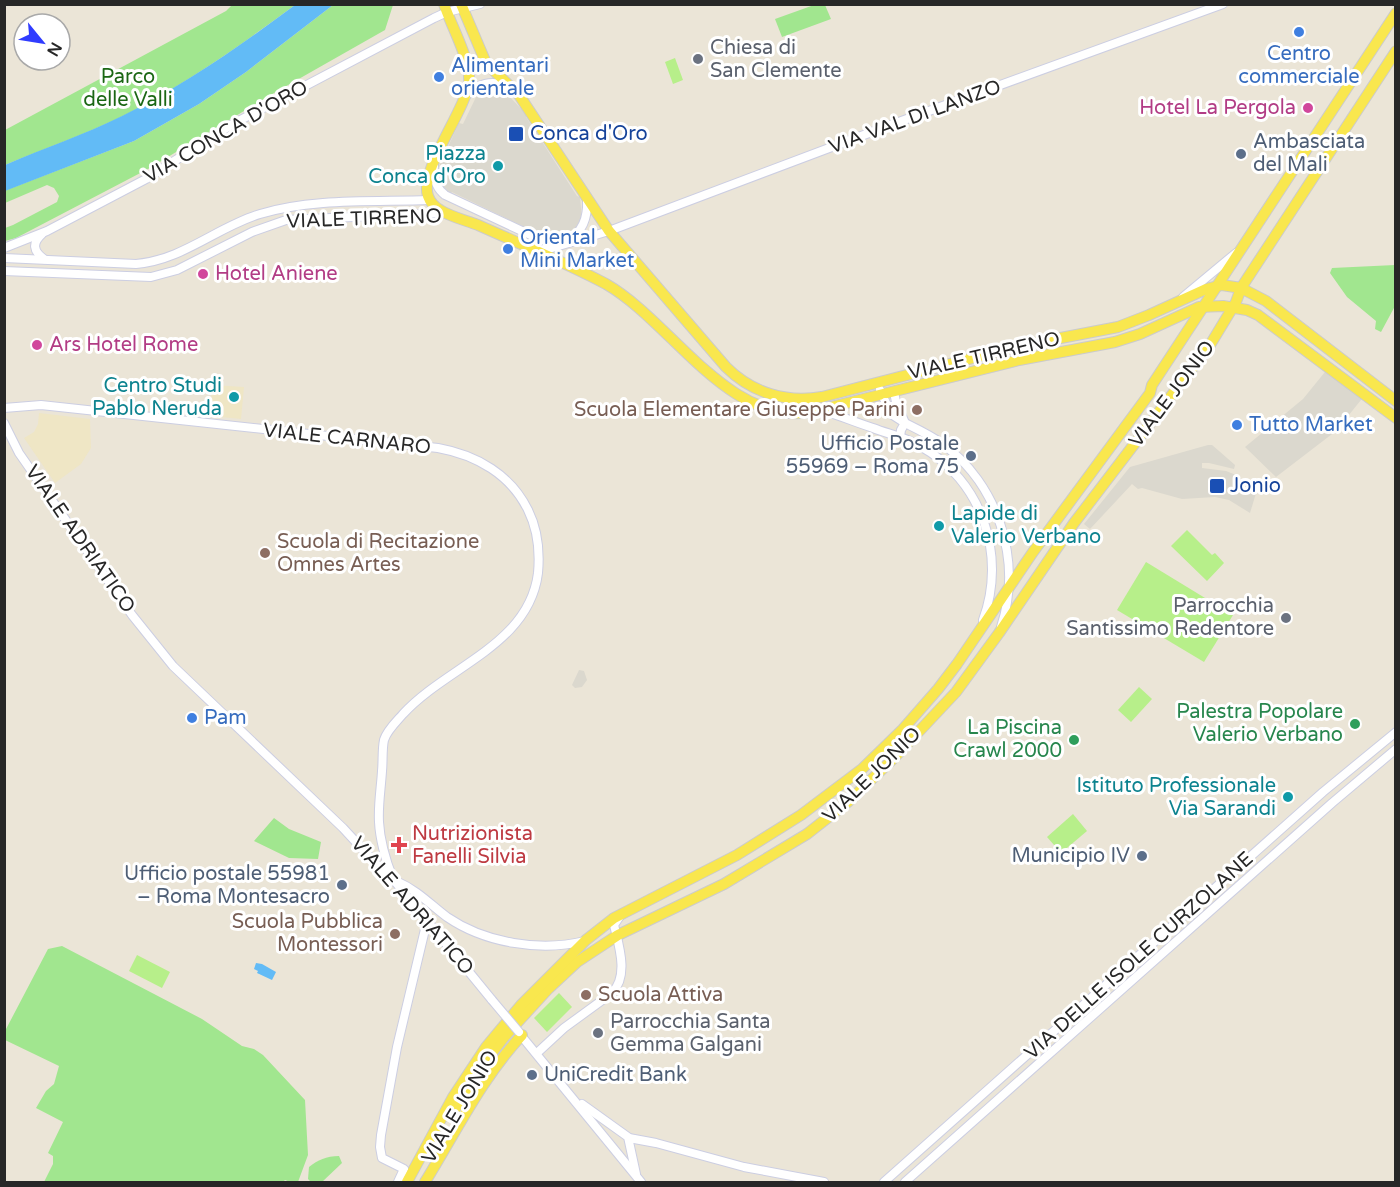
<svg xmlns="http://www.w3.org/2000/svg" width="1400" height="1187" viewBox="0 0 1400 1187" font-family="'Varela Round',sans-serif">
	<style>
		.education { fill: #efe6c5 }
		.green { fill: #a1e68f }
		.pitch { fill: #b7ef8a }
		.plaza { fill: #dbd8ce }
		.water { fill: #62bbf6 }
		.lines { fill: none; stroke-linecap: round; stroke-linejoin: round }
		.minor-casing { stroke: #cccee2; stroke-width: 10 }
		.major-casing { stroke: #cbcbcb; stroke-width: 12 }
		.minor { stroke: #fff; stroke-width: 8 }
		.major { stroke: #f9e74e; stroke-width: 10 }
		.minor-bridge-casing { stroke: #cccee2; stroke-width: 10; stroke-linecap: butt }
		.minor-bridge { stroke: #fff; stroke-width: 8 }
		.shop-dot { fill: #3f7fe0; stroke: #fff; stroke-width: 2 }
		.worship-dot { fill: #6b7280; stroke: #fff; stroke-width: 2 }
		.hotel-dot { fill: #d1479c; stroke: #fff; stroke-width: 2 }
		.transit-dot { fill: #1a4fb4; stroke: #fff; stroke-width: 2 }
		.service-dot { fill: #5c6f8a; stroke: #fff; stroke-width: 2 }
		.culture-dot { fill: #0f9aa8; stroke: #fff; stroke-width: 2 }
		.education-dot { fill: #8d6e63; stroke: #fff; stroke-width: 2 }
		.leisure-dot { fill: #2e9e5b; stroke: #fff; stroke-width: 2 }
		.health-dot { fill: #e0444e; stroke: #fff; stroke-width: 2 }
		.labels { text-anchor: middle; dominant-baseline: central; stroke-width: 6; stroke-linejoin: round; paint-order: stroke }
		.worship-label { font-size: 20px; fill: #5b616d; stroke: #fff; text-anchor: start }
		.shop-label { font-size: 20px; fill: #366cbe; stroke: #fff; text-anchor: start }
		.park-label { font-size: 20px; fill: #1b6714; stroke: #fff }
		.hotel-label { font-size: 20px; fill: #b23c85; stroke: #fff; text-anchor: start }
		.street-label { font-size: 20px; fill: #272727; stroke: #fff }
		.transit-label { font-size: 20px; fill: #164399; stroke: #fff; text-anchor: start }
		.service-label { font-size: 20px; fill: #4e5e75; stroke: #fff; text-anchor: end }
		.culture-label { font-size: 20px; fill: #0d838f; stroke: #fff; text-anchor: end }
		.education-label { font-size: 20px; fill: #785e54; stroke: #fff; text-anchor: end }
		.leisure-label { font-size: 20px; fill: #27864d; stroke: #fff; text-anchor: end }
		.health-label { font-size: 20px; fill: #be3a42; stroke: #fff; text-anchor: start }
	</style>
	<rect width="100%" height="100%" fill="#ebe5d7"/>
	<g class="education">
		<path d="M212,385L244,387L241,419L210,416Z"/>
		<path d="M39,413L90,419L91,448L81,464L55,483L24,438L34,432L38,424Z"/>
	</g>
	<g class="green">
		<path d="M232,5H295C241,45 187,83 127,114C87,134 45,148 5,165V130L226,11Z"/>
		<path d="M333,5H393L385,30L274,93L148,169L16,238L5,241V228L13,225L57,202L59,196L54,188L47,185L5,203L4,191L134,141L199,104L246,72Z"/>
		<path d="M814,5H825L831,19L782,37L775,19Z"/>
		<path d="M1395,265V306L1381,332L1375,329L1376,321L1347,297L1330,273L1332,268Z"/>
		<path d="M274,818L289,829L321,842L318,859L289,858L254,841Z"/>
		<path d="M62,946L202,1019L242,1046L254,1049L263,1055L305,1100L308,1155L298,1182H290L285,1180L283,1182H44L53,1164V1156L48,1153L63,1122L36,1108L46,1091L54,1084L59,1066L5,1040V1031L48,949Z"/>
		<path d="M339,1156L342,1163L322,1182H311L308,1179L309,1167C318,1160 326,1156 339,1156Z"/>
	</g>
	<g class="pitch">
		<path d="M675,58L683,80L673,84L665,62Z"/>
		<path d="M1187,530L1212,555L1215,553L1224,563L1207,581L1171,546Z"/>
		<path d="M1146,562L1233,615L1204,662L1117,610Z"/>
		<path d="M1139,687L1152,699L1131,722L1118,710Z"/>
		<path d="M1073,814L1087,831L1061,853L1047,837Z"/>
		<path d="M137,955L170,972L162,988L129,971Z"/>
		<path d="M559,993L572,1007L547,1032L534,1018Z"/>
	</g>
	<g class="plaza">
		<path d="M489,89L501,90L507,94L527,115L526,117L577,196L580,197L582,221L574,232L567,237L555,239L538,234L452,192L450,194L443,189L439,181L438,170L440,164L459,123L463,124L477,95Z"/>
		<path d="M1329,367L1365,395L1336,431L1276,477L1245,447L1303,399Z"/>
		<path d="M1208,445H1212L1219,451L1235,465L1234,469L1209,463H1202V468L1226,471L1236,475L1257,490L1250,513L1229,500L1215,497L1182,499L1142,488L1138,489L1132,484L1090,529L1084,524L1130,467Z"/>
		<path d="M579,670L584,671L587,680L582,687L575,688L572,685Z"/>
	</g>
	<g class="water">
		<path d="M295,5H333L246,72L199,104L134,141L5,191V165C44,148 84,135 122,116C184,85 240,46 295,5Z"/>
		<path d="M256,963L262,964L276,972L272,980L257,973L258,971L254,969Z"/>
	</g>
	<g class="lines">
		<g class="minor-casing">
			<g id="minor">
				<path d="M466,96C477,83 492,80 508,86"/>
				<path d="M434,166C433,178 436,188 445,195L539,239L560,245"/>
				<path d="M42,234C32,243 33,251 44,259"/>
				<path d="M568,242C582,231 588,219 587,200"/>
				<path d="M4,248L47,231L146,179L231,125L434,18L447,12L480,4"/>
				<path d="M537,250L552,248L609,231L885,127L1223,4"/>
				<path d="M4,258L136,264C183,260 217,227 260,214C311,198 375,202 429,200"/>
				<path d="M4,271L151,277L177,270L252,232L286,220L444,213"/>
				<path d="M1183,297L1236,253"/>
				<path d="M880,390L891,414L905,423L901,430L900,437"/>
				<path d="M894,392L896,402L905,423C917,429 930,435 941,443C998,483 1023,561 1001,627"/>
				<path d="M4,408L41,405L438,448C477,455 511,475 528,510C538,530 540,551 538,573C529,645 447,666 403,714C397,721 387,730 384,740C382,749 383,762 382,771C381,788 378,805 379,822C380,841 386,861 393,879"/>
				<path d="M820,410C838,415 855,422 873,428C888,434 905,437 920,446C982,480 1007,555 983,620"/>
				<path d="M4,423L19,453L132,615L173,666L343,828L379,867L393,879L492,1000"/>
				<path d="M398,882C417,890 431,905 447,917C485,943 540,952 585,941"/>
				<path d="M519,1033L641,1182"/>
				<path d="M537,1053L564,1028L612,993C629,976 619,946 614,925L620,916"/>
				<path d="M582,1104L628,1137L636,1174"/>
				<path d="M629,1138L656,1143L744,1167L824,1182"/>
				<path d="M398,1182L404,1169L382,1158L380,1147L381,1135L397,1047L427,921"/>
				<path d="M884,1182L1323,792L1396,732"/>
				<path d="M905,1182L1332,803L1396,749"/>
			</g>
		</g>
		<g class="major-casing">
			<g id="major">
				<path d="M444,4C451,26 471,60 469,82C465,112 419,170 428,196C430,202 435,207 440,210C451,217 465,220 478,225C520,244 565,262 606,284C671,321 728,426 811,412L1019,360L1115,342L1140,334L1199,307L1223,306L1247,310L1258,315L1396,418"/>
				<path d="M461,4L486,63L519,95L609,231L726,367C752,393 786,403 822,397L1019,346L1118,327L1149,315L1206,289L1222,285L1241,288L1266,301L1396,401"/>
				<path d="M452,1114L481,1067L505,1036L548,989L577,962L618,935L724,884L807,834L849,801L894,758L956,692L999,633L1074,523L1210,345L1236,302L1241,288L1396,51"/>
				<path d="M407,1182L453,1097L486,1047L521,1005L586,940L614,918L737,855L801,815L862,769L903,729L938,689L957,664L1033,552L1150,393L1152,385L1396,13"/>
				<path d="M425,1182C456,1132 481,1079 522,1035"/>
			</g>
		</g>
		<use href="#minor" class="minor"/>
		<use href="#major" class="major"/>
		<g class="minor-bridge-casing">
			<path id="minor-bridge" d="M492,1000L519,1032"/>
		</g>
		<use href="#minor-bridge" class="minor-bridge"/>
	</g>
	<g class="shop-dot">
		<circle cx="1299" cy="32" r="6"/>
		<circle cx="439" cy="77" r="6"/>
		<circle cx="508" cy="249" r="6"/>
		<circle cx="1237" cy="425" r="6"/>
		<circle cx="192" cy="718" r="6"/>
	</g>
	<g class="worship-dot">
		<circle cx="698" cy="59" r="6"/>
		<circle cx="1286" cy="618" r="6"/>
		<circle cx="598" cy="1033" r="6"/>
	</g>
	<g class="hotel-dot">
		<circle cx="1308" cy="108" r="6"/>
		<circle cx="203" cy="274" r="6"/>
		<circle cx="37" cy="345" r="6"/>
	</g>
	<g class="transit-dot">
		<rect x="508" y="126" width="16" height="16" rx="3"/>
		<rect x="1209" y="478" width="16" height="16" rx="3"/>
	</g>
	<g class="service-dot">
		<circle cx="1241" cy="154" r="6"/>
		<circle cx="971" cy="456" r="6"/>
		<circle cx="1142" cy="856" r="6"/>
		<circle cx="342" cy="885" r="6"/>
		<circle cx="532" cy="1075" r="6"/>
	</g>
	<g class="culture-dot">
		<circle cx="498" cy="166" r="6"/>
		<circle cx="234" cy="397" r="6"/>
		<circle cx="939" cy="526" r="6"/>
		<circle cx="1288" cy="797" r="6"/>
	</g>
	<g class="education-dot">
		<circle cx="917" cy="410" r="6"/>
		<circle cx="265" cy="553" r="6"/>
		<circle cx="395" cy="934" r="6"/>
		<circle cx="586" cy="995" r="6"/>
	</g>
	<g class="leisure-dot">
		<circle cx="1355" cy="724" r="6"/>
		<circle cx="1074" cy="740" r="6"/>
	</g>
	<path class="health-dot" d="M396 836h6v6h6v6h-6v6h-6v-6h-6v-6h6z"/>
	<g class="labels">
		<g class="worship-label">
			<text x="710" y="48">Chiesa di<tspan x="710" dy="23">San Clemente</tspan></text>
			<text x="1274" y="606" text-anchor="end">Parrocchia<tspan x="1274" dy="23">Santissimo Redentore</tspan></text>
			<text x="610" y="1022">Parrocchia Santa<tspan x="610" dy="23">Gemma Galgani</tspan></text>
		</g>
		<g class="shop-label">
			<text x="1299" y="54" text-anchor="middle">Centro<tspan x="1299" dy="23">commerciale</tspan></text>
			<text x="451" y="66">Alimentari<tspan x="451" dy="23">orientale</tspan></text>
			<text x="520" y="238">Oriental<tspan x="520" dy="23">Mini Market</tspan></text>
			<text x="1249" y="425">Tutto Market</text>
			<text x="204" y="718">Pam</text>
		</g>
		<g class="park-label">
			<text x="128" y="77">Parco<tspan x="128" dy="23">delle Valli</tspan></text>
		</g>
		<g class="hotel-label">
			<text x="1296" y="108" text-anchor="end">Hotel La Pergola</text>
			<text x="215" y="274">Hotel Aniene</text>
			<text x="49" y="345">Ars Hotel Rome</text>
		</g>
		<g class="street-label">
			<text transform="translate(915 117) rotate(-20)">VIA VAL DI LANZO</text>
			<text transform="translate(226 132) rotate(-30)">VIA CONCA D'ORO</text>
			<text transform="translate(364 219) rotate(-2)">VIALE TIRRENO</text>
			<text transform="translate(984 356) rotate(-13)">VIALE TIRRENO</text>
			<text transform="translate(1172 394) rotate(-53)">VIALE JONIO</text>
			<text transform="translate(347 439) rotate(6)">VIALE CARNARO</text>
			<text transform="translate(80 539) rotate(55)">VIALE ADRIATICO</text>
			<text transform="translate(872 775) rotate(-44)">VIALE JONIO</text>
			<text transform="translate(412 906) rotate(49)">VIALE ADRIATICO</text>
			<text transform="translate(1139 956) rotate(-42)">VIA DELLE ISOLE CURZOLANE</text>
			<text transform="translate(460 1107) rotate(-59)">VIALE JONIO</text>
		</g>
		<g class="transit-label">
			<text x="530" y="134">Conca d'Oro</text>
			<text x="1230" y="486">Jonio</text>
		</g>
		<g class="service-label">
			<text x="1253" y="142" text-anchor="start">Ambasciata<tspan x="1253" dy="23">del Mali</tspan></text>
			<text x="959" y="444">Ufficio Postale<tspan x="959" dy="23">55969 – Roma 75</tspan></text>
			<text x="1130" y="856">Municipio IV</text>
			<text x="330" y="874">Ufficio postale 55981<tspan x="330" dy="23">– Roma Montesacro</tspan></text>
			<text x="544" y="1075" text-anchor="start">UniCredit Bank</text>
		</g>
		<g class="culture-label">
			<text x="486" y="154">Piazza<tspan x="486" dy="23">Conca d'Oro</tspan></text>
			<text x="222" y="386">Centro Studi<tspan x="222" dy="23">Pablo Neruda</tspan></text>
			<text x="951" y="514" text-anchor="start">Lapide di<tspan x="951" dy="23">Valerio Verbano</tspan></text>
			<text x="1276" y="786">Istituto Professionale<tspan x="1276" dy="23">Via Sarandi</tspan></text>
		</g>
		<g class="education-label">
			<text x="905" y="410">Scuola Elementare Giuseppe Parini</text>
			<text x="277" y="542" text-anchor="start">Scuola di Recitazione<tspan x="277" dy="23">Omnes Artes</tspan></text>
			<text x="383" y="922">Scuola Pubblica<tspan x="383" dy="23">Montessori</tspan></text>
			<text x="598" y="995" text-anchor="start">Scuola Attiva</text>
		</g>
		<g class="leisure-label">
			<text x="1343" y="712">Palestra Popolare<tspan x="1343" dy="23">Valerio Verbano</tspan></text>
			<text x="1062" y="728">La Piscina<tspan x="1062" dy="23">Crawl 2000</tspan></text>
		</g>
		<g class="health-label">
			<text x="412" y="834">Nutrizionista<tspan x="412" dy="23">Fanelli Silvia</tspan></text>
		</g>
	</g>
	<rect width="1400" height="1187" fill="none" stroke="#272727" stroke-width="12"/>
	<g transform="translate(42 42) rotate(120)"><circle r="28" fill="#ffffff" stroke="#a9a9a9" stroke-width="1.5"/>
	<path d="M0-4.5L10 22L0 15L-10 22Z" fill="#303cff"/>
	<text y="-9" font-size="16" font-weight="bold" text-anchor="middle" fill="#272727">N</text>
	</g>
</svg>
